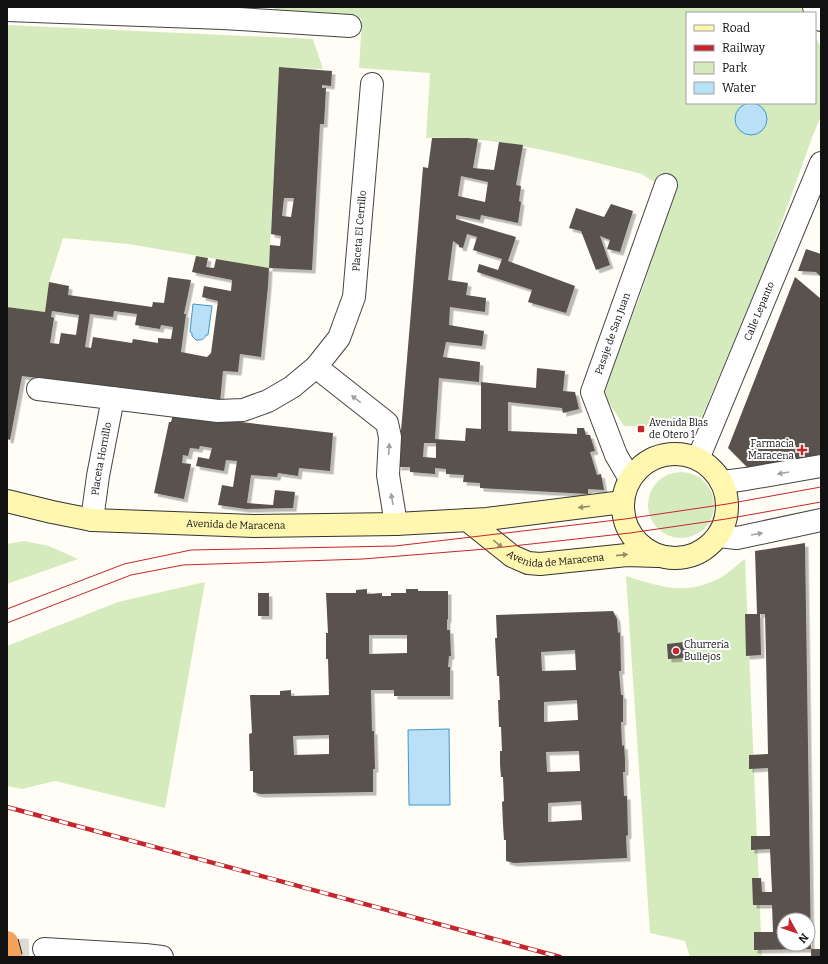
<svg xmlns="http://www.w3.org/2000/svg" width="828" height="964" viewBox="0 0 828 964" font-family="Bitter,serif">
	<style>
		.green { fill: #d5ebbd }
		.water { fill: #b9e0f7; stroke: #3f96cf }
		.building { fill: #5a524d; fill-rule: evenodd; filter: url(#shadow) }
		.lines { fill: none; stroke-linecap: round; stroke-linejoin: round }
		.minor-tunnel { stroke: #dbdad3; stroke-width: 22; stroke-dasharray: 22 11; stroke-linecap: butt }
		.minor-casing { stroke: #444; stroke-width: 24 }
		.tertiary-casing { stroke: #444; stroke-width: 24 }
		.secondary-casing { stroke: #333; stroke-width: 24 }
		.minor { stroke: #fff; stroke-width: 22 }
		.tertiary { stroke: #fff; stroke-width: 22 }
		.secondary { stroke: #fff6b0; stroke-width: 22 }
		.tram { stroke: #c4262e; stroke-width: 1 }
		.rail-casing { stroke: #c4262e; stroke-width: 4.5 }
		.rail { stroke: #fff; stroke-width: 3; stroke-dasharray: 9; stroke-linecap: butt }
		.motorway-bridge-casing { stroke: #222; stroke-width: 24; stroke-linecap: butt }
		.motorway-bridge { stroke: #f5a25d; stroke-width: 22 }
		.oneway { fill: #a0a0a0 }
		.oneway2 { fill: #948f68 }
		.poi-dot { fill: #c4262e; stroke: #fff; stroke-width: 1.5 }
		.labels { text-anchor: middle; dominant-baseline: central; stroke-width: 4; stroke-linejoin: round; paint-order: stroke }
		.street-label { font-size: 10px; fill: #111; stroke: #fff }
		.poi-label { font-size: 10px; fill: #111; stroke: #fff; text-anchor: start }
	</style>
	<defs>
		<filter id="shadow"><feDropShadow dx="3.5" dy="3.5" stdDeviation="0" flood-color="#0004"/></filter>
	</defs>
	<rect width="100%" height="100%" fill="#fffdf5"/>
	<g class="green">
		<path d="M274,7H801L804,13H687V103H815V36L821,48V116L813,135L764,271L697,428L624,426L602,392L640,296L675,191L657,184L642,174C571,157 500,135 426,138L430,73L359,68L362,19L274,9Z"/>
		<path d="M7,25L313,39L323,69L279,67L269,268L129,244L63,238L49,282L45,312L7,307Z"/>
		<circle cx="681" cy="505" r="33"/>
		<path d="M24,541L49,546L78,559L7,584V544Z"/>
		<path d="M745,559L762,957H690L685,941L650,933L626,576C662,587 684,596 720,578C729,573 737,565 745,559Z"/>
		<path d="M205,582L165,808L55,781L22,789L7,786V646L118,602Z"/>
	</g>
	<g class="water">
		<circle cx="751" cy="119" r="16"/>
		<path d="M193,304L212,306L208,335H206C204,340 202,340 196,340L192,336V333L190,332Z"/>
		<path d="M449,729L450,805H409L408,730Z"/>
	</g>
	<g class="building">
		<path d="M279,67L332,71L331,86L322,85V88H326L324,124H320L312,270L269,268L268,286L261,357L240,354L238,372L223,371L220,402L22,376L10,440L7,439V307L45,312L49,282L69,286L68,295L152,307L153,302L164,303L168,277L191,280L184,314H186L181,352L207,357L211,353L218,301L202,297L204,286L231,291L232,280L192,272L196,256L208,258L206,267L214,268L216,259L269,268L270,245L280,246L281,236L271,234ZM284,198H294L291,217L282,216ZM52,311L79,315L76,335L61,333L59,344L50,343L54,318L51,317ZM114,311L137,314L135,325L160,329L161,325L173,327L171,339L158,338V343L133,339L132,343L93,337L91,348L85,347L90,314L113,317Z"/>
		<path d="M432,138H468L478,139L473,168L494,170L499,142L523,145L516,185L521,186L519,201L521,202L518,223L481,215L480,220L456,215V219L516,237L508,261L575,286L566,313L528,302L532,290L477,272L479,264L498,270L502,259L473,250L477,237L467,234L463,248L459,247V245L453,241L448,280L468,283L466,295L486,298L485,312L450,307L449,325L484,331L482,346L446,342L443,357L480,362L479,382L439,378L435,439L465,441L466,428L481,429V382L536,388L537,368L565,371L563,391L575,392L579,409L563,413L562,408L508,402V431L577,434V428H584L586,435H590L595,451L590,452L597,475L601,474L604,490L588,489V494L480,488V483L463,482L464,475L446,474V469L435,468V474L410,472V467H398L423,167L428,168ZM461,176L488,182L485,202L458,196ZM424,443H436V458L423,457Z"/>
		<path d="M611,204L633,211L620,252L607,249L610,240L600,236L610,265L596,270L581,231L569,228L576,208L604,217Z"/>
		<path d="M806,249L821,254V277L816,272L798,271Z"/>
		<path d="M795,277L821,299V454L749,469L728,448Z"/>
		<path d="M173,414L333,433L330,471L299,468L298,476L278,473L277,477L251,475L247,503L273,505L275,490L295,492L293,508L246,509L218,505L222,485L233,487L237,461L226,460L224,471L196,466L198,457L209,459L212,448L200,446L199,449L190,448L188,456L183,455L182,463L191,464L184,499L154,493L169,422H171Z"/>
		<path d="M805,543L811,949L754,950V932H773L772,905H753L752,878H761L762,892H772L770,849L751,850V836H770L768,768L749,769V755L768,754L766,655L765,614H760L761,655L746,656L745,614H757L755,551ZM784,920H808V944H784Z"/>
		<path d="M367,589V594L382,593V596H391V593H406V589H418V591H448V620L447,619V630H450L451,656H449L448,667H450V696H394V690H371L372,731H374L375,769H373V792L260,794L253,792V771H250L249,734L252,733L250,695H280V691L291,690V696L329,695L328,659H326V633H328L326,593H356V590ZM369,635H407V653L369,654ZM329,735V754L294,755L293,736Z"/>
		<rect x="258" y="593" width="11" height="23"/>
		<path d="M613,611L617,619L618,633L620,632L621,671H619L621,695H623V722H621L622,746L624,745L625,759V772H623L624,796H627L628,835L626,836L627,858L514,863L506,861V840H504L503,824L502,802L504,801L503,777H501L500,764V751H502L501,727H499L498,700H500L499,676H497L495,638H497L496,615ZM575,650L576,670L542,671L541,652ZM577,700L578,720L544,722V702ZM579,751L580,771L547,772L546,752ZM581,801L582,820L548,822V803Z"/>
		<path d="M684,642L685,658L668,659L667,644Z"/>
		<rect x="811" y="949" width="10" height="8"/>
	</g>
	<g class="lines">
		<path class="minor-tunnel" d="M7,950L44,949"/>
		<g class="minor-casing">
			<g id="minor">
				<path d="M7,10L223,18L350,26"/>
				<path d="M316,367L387,423L390,437L388,475L396,524"/>
				<path id="s1" d="M38,389L218,411L243,410L268,401L292,387L316,367L339,338L354,297L372,84"/>
				<path id="s2" d="M630,479L616,455L592,392L666,185"/>
				<path id="s3" d="M92,520L98,476L113,398"/>
				<path d="M44,949L145,955L162,957"/>
			</g>
		</g>
		<g class="tertiary-casing">
			<g id="tertiary">
				<path d="M814,7L821,20"/>
				<path id="s4" d="M698,459L821,163"/>
				<path d="M723,482L746,479L821,466"/>
				<path d="M718,536L737,538L821,520"/>
			</g>
		</g>
		<g class="secondary-casing">
			<g id="secondary">
				<circle cx="675" cy="506" r="52"/>
				<path id="s5" d="M7,501L52,512L92,520L254,526L396,524L487,519L623,502"/>
				<path id="s6" d="M467,520L512,556L528,563L540,564L627,555L657,556"/>
			</g>
		</g>
		<use href="#minor" class="minor"/>
		<use href="#tertiary" class="tertiary"/>
		<use href="#secondary" class="secondary"/>
		<g class="tram">
			<path d="M7,609L124,564L191,550L395,546L625,519L727,504L821,487"/>
			<path d="M7,623L131,575L183,565L363,559L486,549L630,533L726,519L821,502"/>
		</g>
		<g class="rail-casing">
			<path id="rail" d="M7,807L560,957"/>
		</g>
		<use href="#rail" class="rail"/>
		<g class="motorway-bridge-casing">
			<path id="motorway-bridge" d="M7,942L11,957"/>
		</g>
		<use href="#motorway-bridge" class="motorway-bridge"/>
	</g>
	<defs><path id="oneway-solid" d="M-6-.8H1V-3.2L6.5 0L1 3.2V.8H-6Z"/></defs>
	<g class="oneway">
		<use href="#oneway-solid" transform="translate(356 399) rotate(-142)"/>
		<use href="#oneway-solid" transform="translate(389 449) rotate(-86)"/>
		<use href="#oneway-solid" transform="translate(783 473) rotate(170)"/>
		<use href="#oneway-solid" transform="translate(392 499) rotate(-100)"/>
		<use href="#oneway-solid" transform="translate(757 534) rotate(-10)"/>
	</g>
	<g class="oneway2">
		<use href="#oneway-solid" transform="translate(584 507) rotate(173)"/>
		<use href="#oneway-solid" transform="translate(498 544) rotate(39)"/>
		<use href="#oneway-solid" transform="translate(622 555) rotate(-6)"/>
	</g>
	<g class="poi-dot">
		<rect x="637" y="425" width="8" height="8" rx="2"/>
		<path d="M800 444h4v4h4v4h-4v4h-4v-4h-4v-4h4z"/>
		<circle cx="676" cy="651" r="4"/>
	</g>
	<g class="labels">
		<g class="street-label">
			<text stroke="none"><textPath href="#s1" startOffset="439">Placeta El Cerrillo</textPath></text>
			<text stroke="none"><textPath href="#s4" startOffset="160">Calle Lepanto</textPath></text>
			<text stroke="none"><textPath href="#s2" startOffset="157">Pasaje de San Juan</textPath></text>
			<text stroke="none"><textPath href="#s3" startOffset="62">Placeta Hornillo</textPath></text>
			<text stroke="none"><textPath href="#s5" startOffset="231">Avenida de Maracena</textPath></text>
			<text stroke="none"><textPath href="#s6" startOffset="102">Avenida de Maracena</textPath></text>
		</g>
		<g class="poi-label">
			<text x="649" y="423">Avenida Blas<tspan x="649" dy="12">de Otero 1</tspan></text>
			<text x="794" y="444" text-anchor="end">Farmacia<tspan x="794" dy="12">Maracena</tspan></text>
			<text x="684" y="645">Churreria<tspan x="684" dy="12">Bullejos</tspan></text>
		</g>
	</g>
	<rect width="828" height="964" fill="none" stroke="#111111" stroke-width="16"/>
	<rect x="686" y="12" width="130" height="92" fill="#ffffff" stroke="#a0a0a0"/>
	<rect x="694" y="25" width="20" height="6" fill="#fff6b0" stroke="#a0a0a0"/>
	<text x="722" y="32" font-size="12" fill="#111111">Road</text>
	<rect x="694" y="45" width="20" height="6" fill="#c4262e" stroke="#a0a0a0"/>
	<text x="722" y="52" font-size="12" fill="#111111">Railway</text>
	<rect x="694" y="62" width="20" height="12" fill="#d5ebbd" stroke="#a0a0a0"/>
	<text x="722" y="72" font-size="12" fill="#111111">Park</text>
	<rect x="694" y="82" width="20" height="12" fill="#b9e0f7" stroke="#a0a0a0"/>
	<text x="722" y="92" font-size="12" fill="#111111">Water</text>
	<g transform="translate(796 932) rotate(130)"><circle r="19" fill="#ffffff" stroke="#a0a0a0"/>
	<path d="M0-3L7 15L0 10L-7 15Z" fill="#c4262e"/>
	<text y="-6" font-size="11" font-weight="bold" text-anchor="middle" fill="#111111">N</text>
	</g>
</svg>
